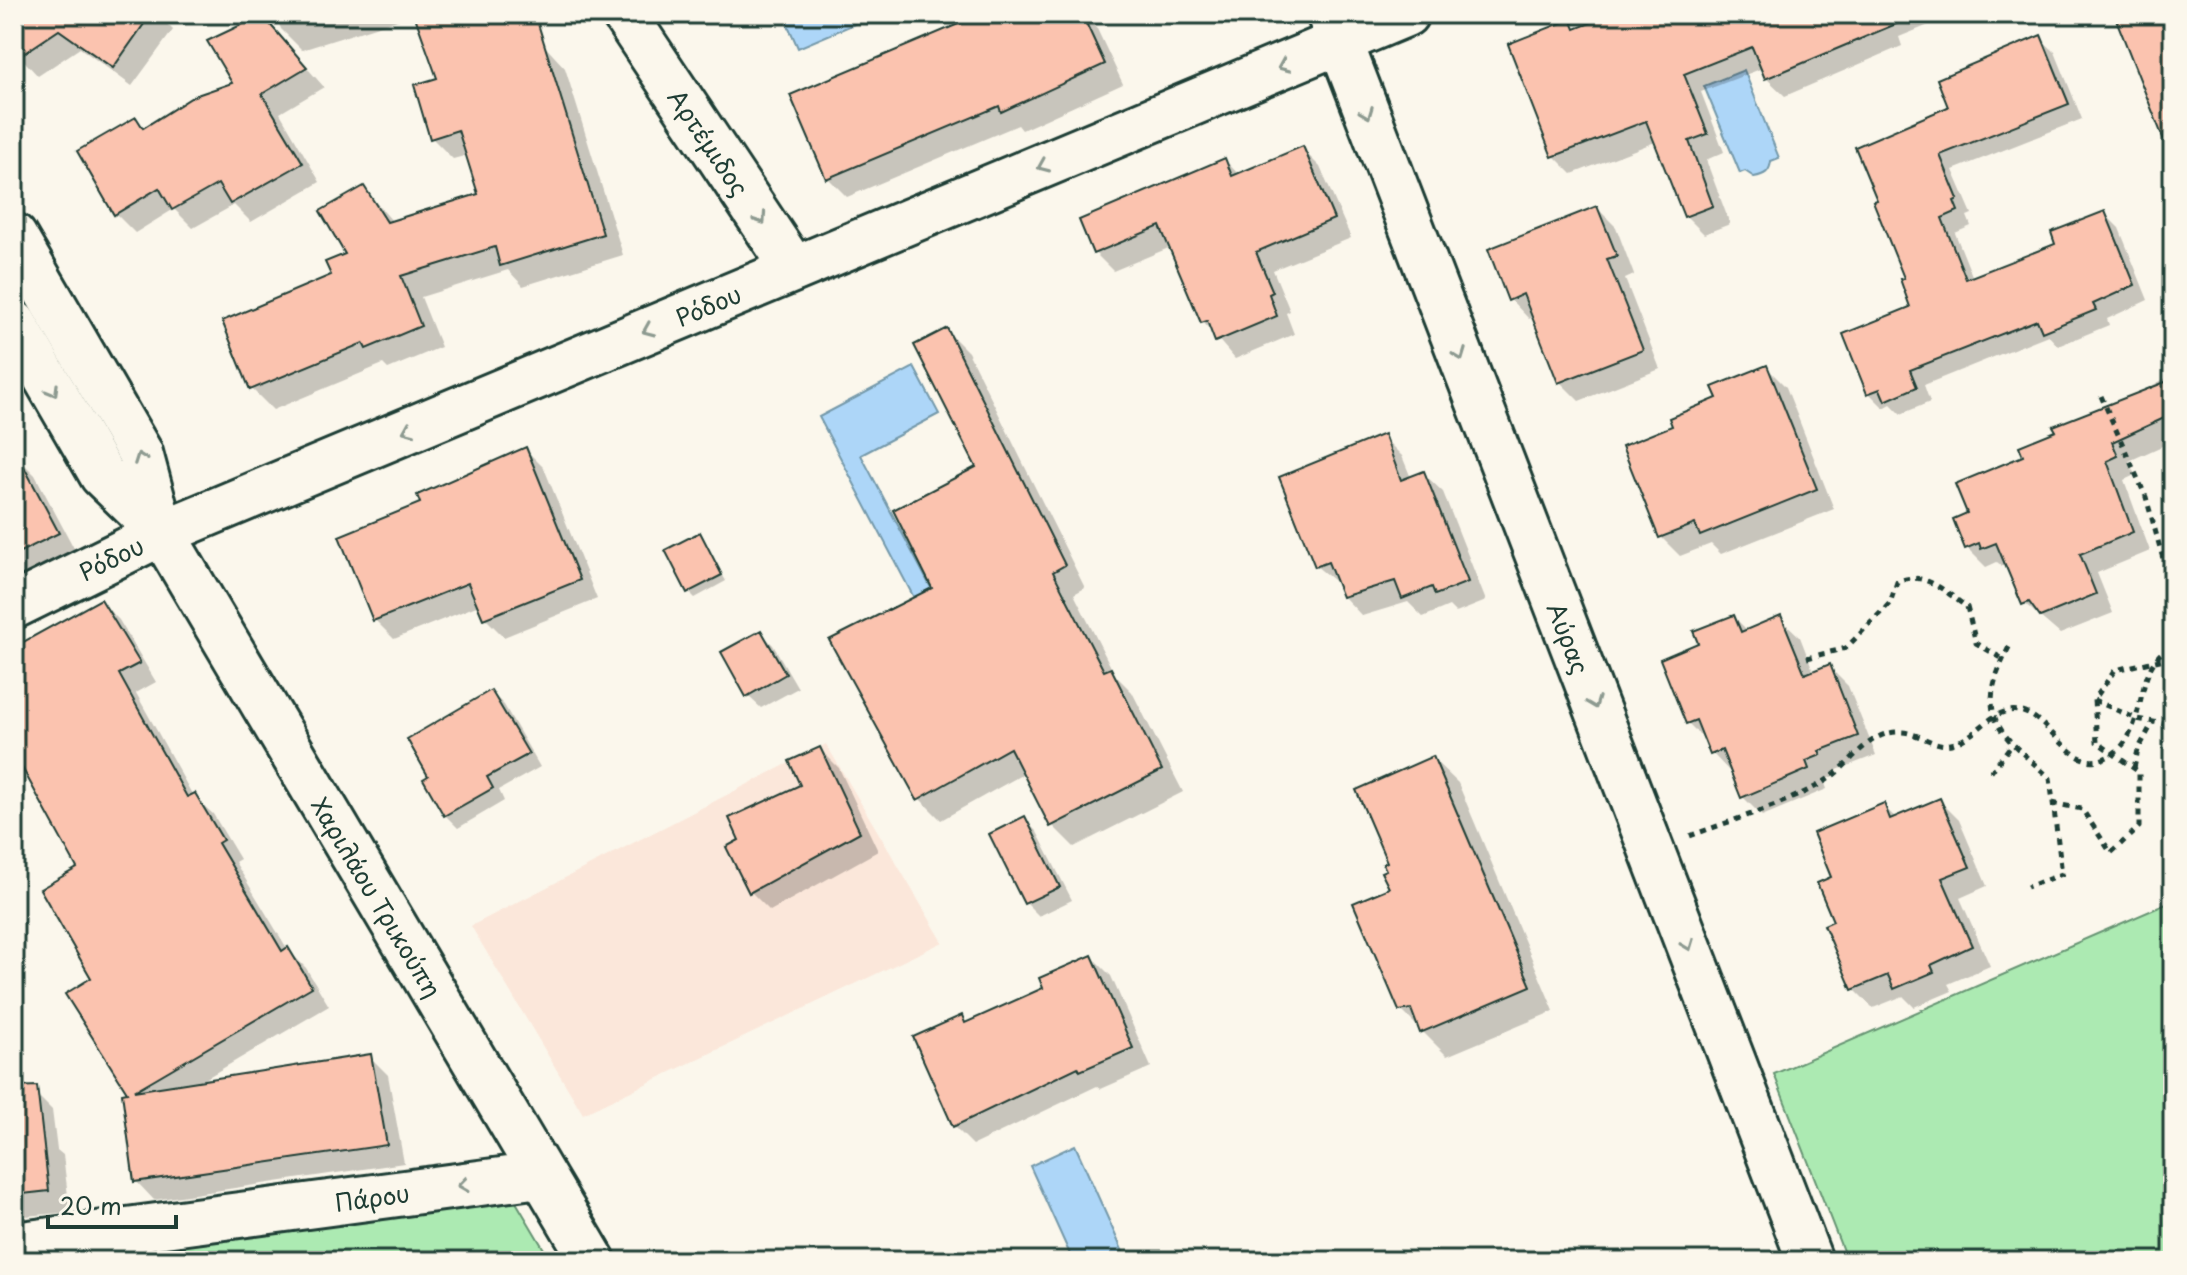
<svg xmlns="http://www.w3.org/2000/svg" width="2187" height="1275" viewBox="0 0 2187 1275" font-family="'Playpen Sans',sans-serif">
	<style>
		.built { fill: #fbe7da }
		.green { fill: #aceab2; stroke: #669473; stroke-width: 2 }
		.water { fill: #add6f8; stroke: #7499aa; stroke-width: 2 }
		.shadow { fill: #0003 }
		.building { fill: #fbc3af; stroke: #1f3d34; stroke-width: 2 }
		.lines { fill: none; stroke-linecap: round; stroke-linejoin: round }
		.minor-casing { stroke: #1f3d34; stroke-width: 50 }
		.path { stroke: #1f3d34; stroke-width: 5; stroke-dasharray: 6 6; stroke-linecap: butt }
		.minor { stroke: #fbf7ec; stroke-width: 44 }
		.oneway { stroke: #8d9a90 }
		.labels { text-anchor: middle; dominant-baseline: central; stroke-width: 6; stroke-linejoin: round; paint-order: stroke }
		.street-label { font-size: 24px; fill: #1f3d34; stroke: #fbf7ec }
	</style>
	<rect width="100%" height="100%" fill="#fbf7ec"/>
	<filter id="ink" filterUnits="userSpaceOnUse"><feTurbulence type="fractalNoise" baseFrequency=".0125" numOctaves="2"/><feDisplacementMap in="SourceGraphic" scale="16" xChannelSelector="R" yChannelSelector="G"/><feConvolveMatrix kernelMatrix="1 2 1 2 8 2 1 2 1" color-interpolation-filters="sRGB"/></filter>
	<g filter="url(#ink)">
		<path class="built" d="M826,744L943,942L583,1114L471,926Z"/>
		<g class="green">
			<path d="M2173,901V1261H1847L1774,1074Z"/>
			<path d="M513,1197L551,1261H73Z"/>
		</g>
		<g class="water">
			<path d="M783,14H873V16L798,48Z"/>
			<path d="M1744,70L1779,158L1771,161C1770,172 1765,175 1754,177L1745,171L1740,173L1704,86Z"/>
			<path d="M914,367L939,414L861,455L930,586L952,575L932,632L819,417Z"/>
			<path d="M1075,1145L1123,1252L1104,1261H1073L1030,1166Z"/>
		</g>
		<g class="shadow">
			<path d="M14,14H157L173,30L132,86L80,48L38,76L14,50Z"/>
			<path d="M275,14H515L565,68L623,255L523,286L508,270L421,297L441,347L388,369L383,364L273,410L252,389L348,255L364,189L393,222L481,196L468,155L453,159L432,138L439,79L416,14L302,50L281,29Z"/>
			<path d="M967,14H1090L1123,84L1022,130L1018,125L847,197L828,178L970,21Z"/>
			<path d="M1619,14H1956L1899,37L1902,46L1785,96L1766,78L1763,68L1701,92L1724,152L1706,160L1730,224L1704,234L1686,216L1655,142L1572,174L1554,156L1570,22L1578,30Z"/>
			<path d="M262,17L324,87L280,113L320,182L251,222L234,205L193,228L174,209L135,233L116,214L136,119L145,129L235,84Z"/>
			<path d="M2040,38L2055,52L2082,119L1953,170L1972,214L1967,216L1971,226L1955,233L1973,278L2058,245L2104,213L2119,228L2148,300L2107,319L2109,325L2058,346L2048,335L1924,385L1930,402L1901,414L1891,404L1884,408L1869,393L1913,308L1906,279L1951,108Z"/>
			<path d="M1302,149L1320,167L1351,238L1273,270L1290,311L1286,313L1294,334L1235,359L1203,322L1171,247L1113,271L1095,253L1225,160L1239,175Z"/>
			<path d="M1597,208L1616,227L1634,275L1625,279L1660,369L1579,401L1560,382L1534,316L1529,319L1510,299Z"/>
			<path d="M946,330L968,352L1085,588L1074,594L1115,675L1132,692L1183,792L1074,847L1052,825L1025,773L941,820L919,798L935,589L979,468Z"/>
			<path d="M1767,368L1786,387L1834,509L1721,554L1711,544L1680,556L1661,537L1675,427Z"/>
			<path d="M2173,374V441L2129,461L2135,475L2124,480L2150,551L2097,573L2113,613L2060,634L2024,603L2007,564L2002,566L1997,562L1986,567L1967,548L1956,520L1970,514L2026,457Z"/>
			<path d="M1383,437L1402,456L1411,478L1423,473L1443,492L1486,601L1456,613L1449,606L1423,617L1408,602L1362,616L1343,596L1338,584L1316,566Z"/>
			<path d="M525,449L544,468L597,599L504,637L485,618L479,605L394,639L375,620L423,504Z"/>
			<path d="M16,456L35,475L76,552L14,584Z"/>
			<path d="M699,534L726,581L695,598L689,592Z"/>
			<path d="M101,602L119,620L156,682L136,693L193,796L213,814L240,859L235,862L288,950L306,968L329,1006L198,1083L370,1057L388,1075L404,1163L154,1200L136,1181L130,1093L94,978L80,868L19,759L14,758V649Z"/>
			<path d="M1734,617L1748,631L1780,618L1800,637L1814,673L1829,667L1848,686L1876,755L1837,770L1838,774L1824,780L1827,789L1762,816L1743,797L1731,773L1712,753L1708,743L1688,723L1700,644Z"/>
			<path d="M760,632L773,645L798,688L761,708L748,696Z"/>
			<path d="M491,692L504,705L540,767L499,790L504,801L458,828L445,815Z"/>
			<path d="M820,749L839,768L878,851L770,911L751,892L742,841L803,786Z"/>
			<path d="M1433,759L1458,783L1554,1011L1447,1056L1401,1010L1389,871Z"/>
			<path d="M1940,801L1959,820L1987,886L1960,898L1990,966L1948,984L1952,991L1914,1007L1903,996L1873,1008L1854,989L1827,926L1835,922L1834,878L1883,806L1896,818Z"/>
			<path d="M1024,819L1037,832L1072,900L1039,916L1026,903L992,835Z"/>
			<path d="M1092,957L1111,976L1151,1067L1101,1089L1097,1086L973,1145L954,1126L961,1017L968,1024L1046,989Z"/>
			<path d="M30,1088L52,1110L57,1150L63,1155L70,1212L14,1217V1090Z"/>
		</g>
		<g class="building">
			<path d="M14,14H151L113,68L59,30L14,60Z"/>
			<path d="M414,14H535L603,234L500,266L495,247L401,276L421,326L366,349L363,343L250,390L222,321L331,275L325,262L345,254L320,211L364,186L387,222L478,194L458,130L430,139L414,85L437,78Z"/>
			<path d="M982,14H1082L1105,64L1001,112L999,106L826,179L790,95Z"/>
			<path d="M1613,14H1915V16L1765,79L1752,47L1684,74L1708,134L1689,141L1713,206L1684,217L1646,121L1552,157L1508,44L1571,19L1575,29Z"/>
			<path d="M2114,14H2173V158H2171Z"/>
			<path d="M262,15L307,67L262,94L303,163L230,204L218,184L172,210L159,188L114,215L77,151L136,117L143,128L194,96L232,83L207,41Z"/>
			<path d="M2041,35L2069,104L1940,155L1958,199L1954,201L1958,211L1942,218L1966,279L2055,244L2051,232L2105,211L2135,285L2093,304L2096,310L2042,332L2037,320L1910,370L1917,387L1885,401L1880,389L1867,394L1843,334L1910,307L1900,279L1904,278L1873,201L1877,200L1855,147L1948,107L1937,79Z"/>
			<path d="M1303,146L1334,219L1256,252L1273,292L1269,294L1277,316L1215,342L1207,321L1201,323L1160,226L1093,254L1079,220L1225,158L1232,176Z"/>
			<path d="M1597,206L1617,256L1607,259L1643,350L1558,383L1523,294L1508,301L1488,249Z"/>
			<path d="M947,328L1065,565L1053,572L1104,671L1111,668L1162,770L1050,827L1010,748L917,800L829,640L932,588L893,510L976,467L914,345Z"/>
			<path d="M1767,365L1817,489L1700,536L1695,524L1659,538L1622,446L1672,426L1669,418L1717,398L1712,387Z"/>
			<path d="M2173,379V414L2112,442L2118,456L2107,461L2133,532L2080,554L2096,594L2040,617L2029,602L2022,605L1996,543L1981,549L1979,543L1965,549L1953,519L1967,513L1955,484L2023,456L2019,446L2056,431L2053,426Z"/>
			<path d="M1384,434L1401,480L1424,471L1468,582L1435,595L1432,587L1402,599L1395,581L1342,597L1328,562L1315,567L1279,477Z"/>
			<path d="M526,447L580,580L483,619L468,583L373,621L339,536L420,503L417,495Z"/>
			<path d="M14,448L59,533L14,555Z"/>
			<path d="M700,532L722,575L687,593L665,550Z"/>
			<path d="M101,599L140,663L119,674L187,797L195,793L223,840L218,843L282,951L288,947L312,987L134,1091L371,1054L387,1145L134,1182L122,1093L127,1092L65,994L91,978L40,889L77,868L14,753V647Z"/>
			<path d="M1734,615L1741,632L1781,615L1805,674L1830,664L1858,736L1819,751L1821,755L1806,761L1809,769L1741,798L1722,750L1710,755L1696,720L1686,724L1660,659L1698,643L1693,631Z"/>
			<path d="M761,630L786,674L746,697L721,652Z"/>
			<path d="M491,690L529,754L487,777L493,788L444,816L423,779L428,776L407,739Z"/>
			<path d="M820,747L860,832L749,893L726,847L739,840L729,818L800,785L789,761Z"/>
			<path d="M1433,756L1531,986L1420,1033L1411,1009L1399,1011L1353,903L1389,888L1381,872L1386,870L1383,864L1387,862L1356,790Z"/>
			<path d="M1940,798L1970,867L1942,878L1972,946L1931,965L1934,972L1894,989L1888,975L1852,990L1824,925L1833,921L1817,883L1831,877L1813,833L1884,803L1890,819Z"/>
			<path d="M1025,816L1060,887L1024,904L989,834Z"/>
			<path d="M1092,955L1133,1048L1080,1071L1078,1067L953,1127L913,1037L962,1015L965,1023L1043,988L1039,978Z"/>
			<path d="M37,1086L49,1191L14,1195V1087Z"/>
		</g>
		<g class="lines">
			<g class="minor-casing">
				<g id="minor">
					<path d="M624,14L794,269"/>
					<path d="M1330,16L1810,1261"/>
					<path d="M14,236L140,453L161,531"/>
					<path d="M14,323L102,475L162,533L593,1261"/>
					<path d="M14,606L162,533L1406,14"/>
					<path d="M14,1245L540,1175"/>
				</g>
			</g>
			<g class="path">
				<path d="M2101,396L2146,497L2173,595"/>
				<path d="M2009,647C1973,718 1998,731 2050,778L2062,874L2027,887"/>
				<path d="M1807,658L1846,648L1890,603L1897,582C1924,569 1945,592 1967,607L1976,643L2003,659"/>
				<path d="M2094,700L2137,719L2170,725"/>
				<path d="M2134,768L2138,750L2153,722"/>
				<path d="M1991,772L2012,744"/>
				<path d="M2052,803L2082,809L2111,853L2139,827V772L2097,742L2094,700L2115,670L2173,657"/>
				<path d="M1690,836C1731,820 1802,800 1835,774C1854,759 1870,732 1899,732C1917,731 1934,748 1951,744C1974,739 1987,715 2008,711C2048,704 2066,775 2105,758C2153,737 2128,667 2173,645"/>
			</g>
			<use href="#minor" class="minor"/>
		</g>
		<defs><path id="oneway-chevron" d="M-2-3.5L2.5 0L-2 3.5" fill="none" stroke-width="1.6" stroke-linecap="round" stroke-linejoin="round" transform="scale(2)"/></defs>
		<g class="oneway">
			<use href="#oneway-chevron" transform="translate(1283 66) rotate(157)"/>
			<use href="#oneway-chevron" transform="translate(1367 113) rotate(69)"/>
			<use href="#oneway-chevron" transform="translate(1043 166) rotate(157)"/>
			<use href="#oneway-chevron" transform="translate(761 219) rotate(56)"/>
			<use href="#oneway-chevron" transform="translate(648 330) rotate(157)"/>
			<use href="#oneway-chevron" transform="translate(1460 355) rotate(69)"/>
			<use href="#oneway-chevron" transform="translate(53 391) rotate(60)"/>
			<use href="#oneway-chevron" transform="translate(408 430) rotate(157)"/>
			<use href="#oneway-chevron" transform="translate(140 458) rotate(-110)"/>
			<use href="#oneway-chevron" transform="translate(1594 703) rotate(69)"/>
			<use href="#oneway-chevron" transform="translate(1688 945) rotate(69)"/>
			<use href="#oneway-chevron" transform="translate(463 1185) rotate(172)"/>
		</g>
	</g>
	<g class="labels">
		<g class="street-label">
			<text transform="translate(709 142) rotate(56)">Αρτέμιδος</text>
			<text transform="translate(708 305) rotate(-23)">Ρόδου</text>
			<text transform="translate(111 558) rotate(-26)">Ρόδου</text>
			<text transform="translate(1569 638) rotate(69)">Αύρας</text>
			<text transform="translate(377 897) rotate(59)">Χαριλάου Τρικούπη</text>
			<text transform="translate(372 1197) rotate(-8)">Πάρου</text>
		</g>
	</g>
	<rect width="2187" height="1275" fill="none" stroke="#fbf7ec" stroke-width="48"/>
	<rect x="24" y="24" width="2139" height="1227" fill="none" stroke="#1f3d34" stroke-width="3" filter="url(#ink)"/>
	<path d="M48 1215v12h128v-12" fill="none" stroke="#1f3d34" stroke-width="4"/>
	<text x="60" y="1215" font-size="24" fill="#1f3d34" stroke="#fbf7ec" stroke-width="6" paint-order="stroke">20 m</text>
</svg>
